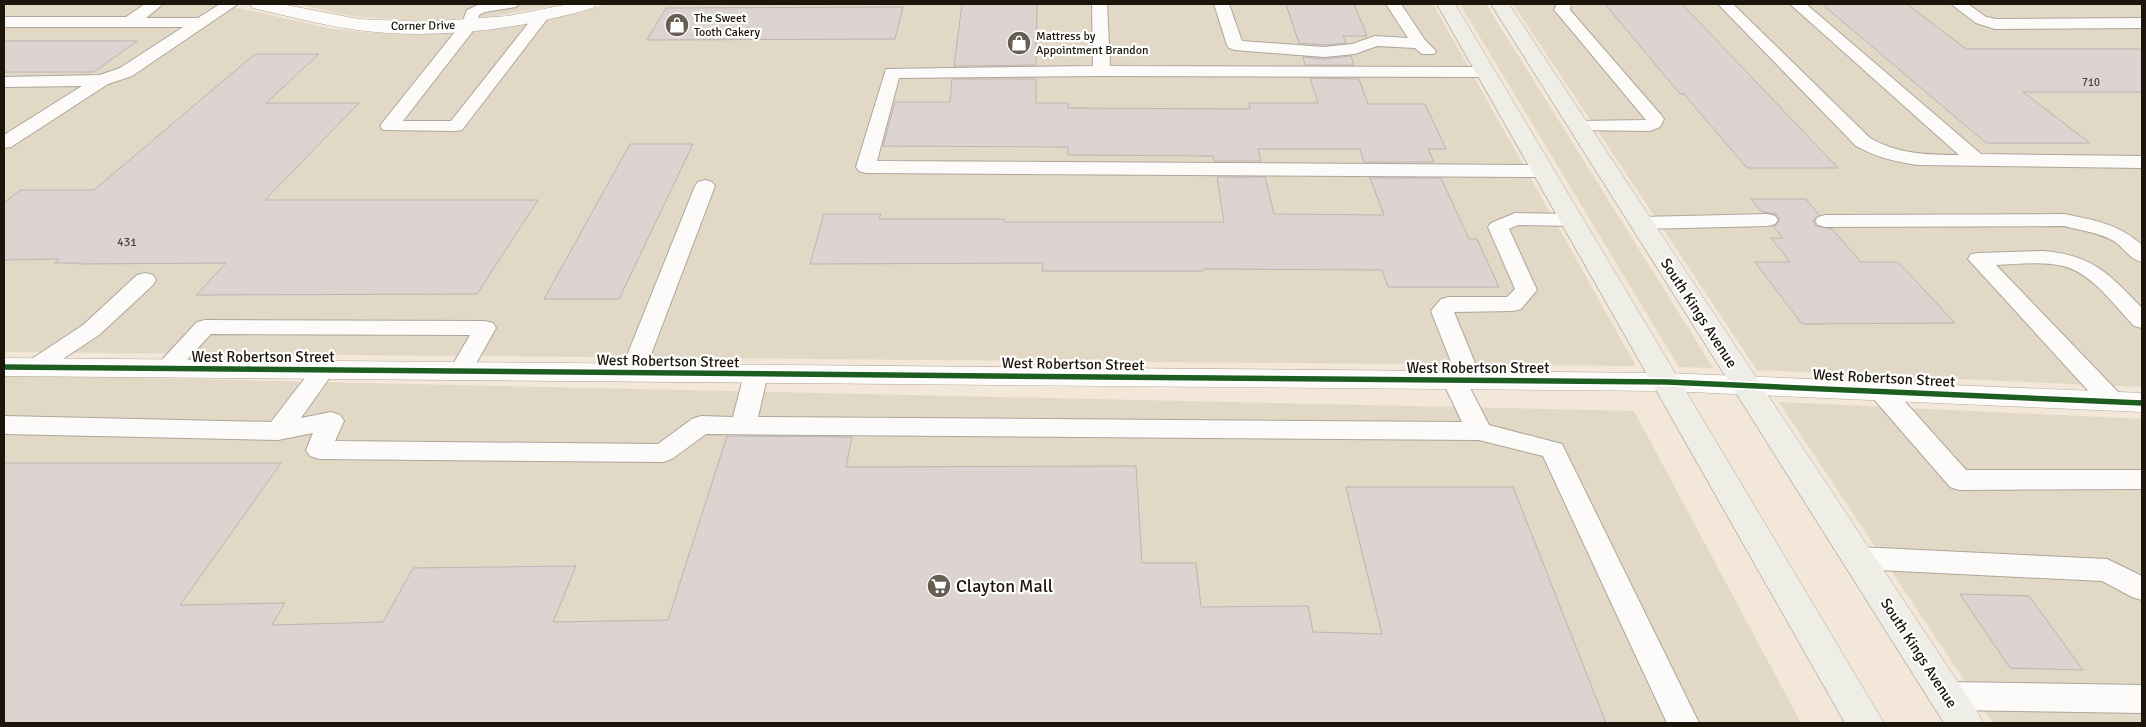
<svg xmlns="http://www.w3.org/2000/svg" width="2146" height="727" viewBox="0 0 2146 727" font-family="Signika,sans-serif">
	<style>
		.commercial { fill: #e1d8c5 }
		.building { fill: #ddd3d1; stroke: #bdb4b2 }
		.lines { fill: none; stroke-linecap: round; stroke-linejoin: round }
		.lane-casing { stroke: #aea69a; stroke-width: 2 }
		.street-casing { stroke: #aea69a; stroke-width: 1 }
		.secondary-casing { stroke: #aea69a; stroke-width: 1 }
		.lane { fill: #fdfbf9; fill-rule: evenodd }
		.street { fill: #fdfbf9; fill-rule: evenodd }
		.secondary { fill: #eeeee7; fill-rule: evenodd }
		.cycleway-casing { stroke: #fff; stroke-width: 9 }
		.cycleway { stroke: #1b5e20; stroke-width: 5.5 }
		.labels { text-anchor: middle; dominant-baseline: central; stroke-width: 4.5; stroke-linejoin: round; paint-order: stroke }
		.far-number-label { font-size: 11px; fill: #4c443c }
		.far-poi-label { font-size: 12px; fill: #1b150b; stroke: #fff; text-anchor: start }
		.far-street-label { font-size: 12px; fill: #1b150b; stroke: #fff }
		.number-label { font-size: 12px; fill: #4c443c }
		.street-label { font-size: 15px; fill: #1b150b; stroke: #fff }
		.near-poi-label { font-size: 18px; fill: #1b150b; stroke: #fff; text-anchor: start }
	</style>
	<rect width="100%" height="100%" fill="#f2e7d8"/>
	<g class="commercial">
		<path d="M4,4H220L328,28L361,32L398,34L485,30L531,23L581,12L606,4H1433L1636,366L4,352Z"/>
		<path d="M297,4H564L488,17L412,21L351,16Z"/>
		<path d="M1460,4H1486L1713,368L1679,367Z"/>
		<path d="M1513,4H2142V387L1757,370Z"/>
		<path d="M4,375L1634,411L1801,723H4Z"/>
		<path d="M1779,402L2142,419V723H1993Z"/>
	</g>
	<g class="building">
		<path d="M962,4H1037L1036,65L954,66Z"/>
		<path d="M1286,4H1354L1367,36H1343L1346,43L1324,45L1299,43Z"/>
		<path d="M1605,4H1682L1838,168H1747L1684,94H1680Z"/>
		<path d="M1822,4H1907L1966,49H2142V92H2023L2090,143H1986Z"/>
		<path d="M903,7L895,39L647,40L666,8Z"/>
		<path d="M4,41H137L94,72H4Z"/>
		<path d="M255,54H319L266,103H359L265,200H538L477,294L196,295L226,263L79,264L81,263H55L59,259L4,260V203L20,190H94Z"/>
		<path d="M1351,56L1354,65H1305L1303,57L1324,59Z"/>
		<path d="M1310,78L1359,79L1368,104H1425L1446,149H1428L1434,162H1364L1360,149H1258L1261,161H1214L1213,156L1068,155V147L883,146L895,102H950L952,79H1036V103H1068V108L1250,109L1249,103H1318Z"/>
		<path d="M630,144H693L619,299H544Z"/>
		<path d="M1217,177H1265L1274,214L1384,215L1370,178H1441L1469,239H1477L1499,287H1388L1382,270L1203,269V271H1042L1043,263L810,264L824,214H881L879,219H1004V222H1224Z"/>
		<path d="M1751,199H1806L1819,215L1813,221L1816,226L1832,229L1861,262H1898L1955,323L1802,324L1755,262H1790L1771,238H1783L1773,226L1776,225L1780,219L1776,214L1762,212Z"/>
		<path d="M727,436L852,437L846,467L1136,466L1142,563H1196L1201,607L1308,606L1313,632L1382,634L1346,487H1513L1606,723H4V463H281L180,605L285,603L272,625L383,622L413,568L576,566L553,622L668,620Z"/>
		<path d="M1960,594L2029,596L2083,670L2010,668Z"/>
	</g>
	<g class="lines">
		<g class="lane-casing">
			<g id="lane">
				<path d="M145,4H163L146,18H198L220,4H238L132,76L108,84L11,147L4,148V135L82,86L4,87V77L100,75L120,68L183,27H4V17H126Z"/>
				<path d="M480,4H519L516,7L485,12L479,15L476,27L403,121H451L538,11H548L551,14L462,130L456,131L383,130L380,126L383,122L462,23L467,10Z"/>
				<path d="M1092,4H1107L1110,66L1486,67L1492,68L1494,72L1492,76L1486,77L1102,76L899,78L877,161L1543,165L1550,167L1553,171L1550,175L1543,177L866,173L859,171L856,167L886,69L1093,66Z"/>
				<path d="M1214,4H1229L1242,41L1324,47L1352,44L1375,36L1408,38L1386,4H1401L1425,40L1436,51L1434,54H1422L1415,48L1377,46L1355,54L1324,57L1235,50L1229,48L1227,45Z"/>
				<path d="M1557,4H1571L1570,10L1661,115L1664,119L1660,127L1650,131L1573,130L1570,126L1573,122L1579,121L1646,120L1557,13L1554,10Z"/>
				<path d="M1718,4H1733L1870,138C1898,154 1926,155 1959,155L1790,4H1806L1981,154L2142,156V168L1918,165C1895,162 1876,157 1856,146Z"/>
				<path d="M1951,4H1968L1986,17L1996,19L2142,18V28L1995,29L1976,23Z"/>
				<path d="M705,180L712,182L715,186L644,373L640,379L632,381L624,379L620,373L695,186L698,182Z"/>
				<path d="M1515,213L1572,214L1579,216L1582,220L1579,224L1572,226L1518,225L1509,229L1537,290L1521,309L1513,311L1454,312L1482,380L1479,386L1470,388L1489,425L1562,444L1699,723H1667L1543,456L1479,440L706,434L672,459L663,462L319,459L310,456L306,450L313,433L278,440L4,434V416L271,422L315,365L323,362L331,365L335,370L301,418L331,412L340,415L344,421L335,441L658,444L692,419L701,416L733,417L744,374L748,368L756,366L764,368L768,374L758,417L1462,422L1442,380L1445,374L1455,372L1431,311L1441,299L1449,297H1507L1515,289L1488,227L1491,223Z"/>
				<path d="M1768,214L1775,216L1778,220L1775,224L1768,226L1641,229L1634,227L1631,223L1634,219L1641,217Z"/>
				<path d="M2064,214C2094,220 2119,224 2142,245V262C2129,259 2124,248 2114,241C2100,233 2080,230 2064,226L1825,227L1818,225L1815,221L1818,217L1825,215Z"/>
				<path d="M2043,251C2093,255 2109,274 2142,308V328L2134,326C2114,305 2092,273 2063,266C2042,261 2018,264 1996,265L2121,395L2124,401L2121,407L2112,409L2103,407L1968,259L1971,254L1979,253Z"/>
				<path d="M145,273L153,275L156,280L153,285L99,335L43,372L35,375L27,372L23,367L27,362L83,325L137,275Z"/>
				<path d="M205,320L485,321L493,323L496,328L469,376L461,379L453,376L449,371L470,335L211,334L174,374L166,377L158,374L154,369L158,364L197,322Z"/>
				<path d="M1881,383L1890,385L1966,470H2142V489L1959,490L1950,487L1872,397L1869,391L1872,385Z"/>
				<path d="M1858,547L2107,559L2142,576V600L2132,597L2102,581L1858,569L1848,566L1844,558L1848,550Z"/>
				<path d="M1946,682L2142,685V713L1946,710L1935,706L1930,696L1935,686Z"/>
			</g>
		</g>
		<g class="street-casing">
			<g id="street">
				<path d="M250,4H281L358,19L425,22L508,16L569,4H596L593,8C517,30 435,40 357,30C322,25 287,16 253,8Z"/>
				<path d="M4,358L1667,373L2142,393V412L1667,391L4,376Z"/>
			</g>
		</g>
		<g class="secondary-casing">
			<g id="secondary">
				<path d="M1437,4H1455L1884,723H1845Z"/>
				<path d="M1491,4H1509L1977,711L1983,723H1944Z"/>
			</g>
		</g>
		<use href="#lane" class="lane"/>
		<use href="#street" class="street"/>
		<use href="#secondary" class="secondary"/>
		<g class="cycleway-casing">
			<path id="cycleway" d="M4,367L1667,382L2142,403"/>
		</g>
		<use href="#cycleway" class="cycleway"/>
	</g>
	<defs>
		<g id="shop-disc" transform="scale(1.25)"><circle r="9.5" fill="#665e53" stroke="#fff"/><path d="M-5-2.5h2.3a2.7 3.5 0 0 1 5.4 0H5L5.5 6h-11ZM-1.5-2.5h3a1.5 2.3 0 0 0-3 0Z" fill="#fff"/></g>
		<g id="supermarket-disc" transform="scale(1.25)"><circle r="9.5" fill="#665e53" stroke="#fff"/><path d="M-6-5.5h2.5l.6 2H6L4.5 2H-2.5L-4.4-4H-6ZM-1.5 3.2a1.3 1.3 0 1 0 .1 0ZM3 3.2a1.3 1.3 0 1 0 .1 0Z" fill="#fff"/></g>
	</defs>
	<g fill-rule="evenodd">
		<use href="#shop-disc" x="677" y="25"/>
		<use href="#shop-disc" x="1019" y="43"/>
		<use href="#supermarket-disc" x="939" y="586"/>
	</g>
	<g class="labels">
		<g class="far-number-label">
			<text x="2091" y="82">710</text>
		</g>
		<g class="far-poi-label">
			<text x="694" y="18">The Sweet<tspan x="694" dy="14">Tooth Cakery</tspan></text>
			<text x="1036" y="36">Mattress by<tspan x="1036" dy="14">Appointment Brandon</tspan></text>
		</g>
		<g class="far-street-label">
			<text transform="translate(423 26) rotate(-1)">Corner Drive</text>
		</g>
		<g class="number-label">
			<text x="127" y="242">431</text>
		</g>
		<g class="street-label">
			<text transform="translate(1699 313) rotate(57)">South Kings Avenue</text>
			<text x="263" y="357">West Robertson Street</text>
			<text transform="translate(668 361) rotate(1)">West Robertson Street</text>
			<text transform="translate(1073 364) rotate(1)">West Robertson Street</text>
			<text x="1478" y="368">West Robertson Street</text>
			<text transform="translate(1884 378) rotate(3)">West Robertson Street</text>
			<text transform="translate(1919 653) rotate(57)">South Kings Avenue</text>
		</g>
		<g class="near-poi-label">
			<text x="956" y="586">Clayton Mall</text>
		</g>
	</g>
	<rect width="2146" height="727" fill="none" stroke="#1b150b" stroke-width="10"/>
</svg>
